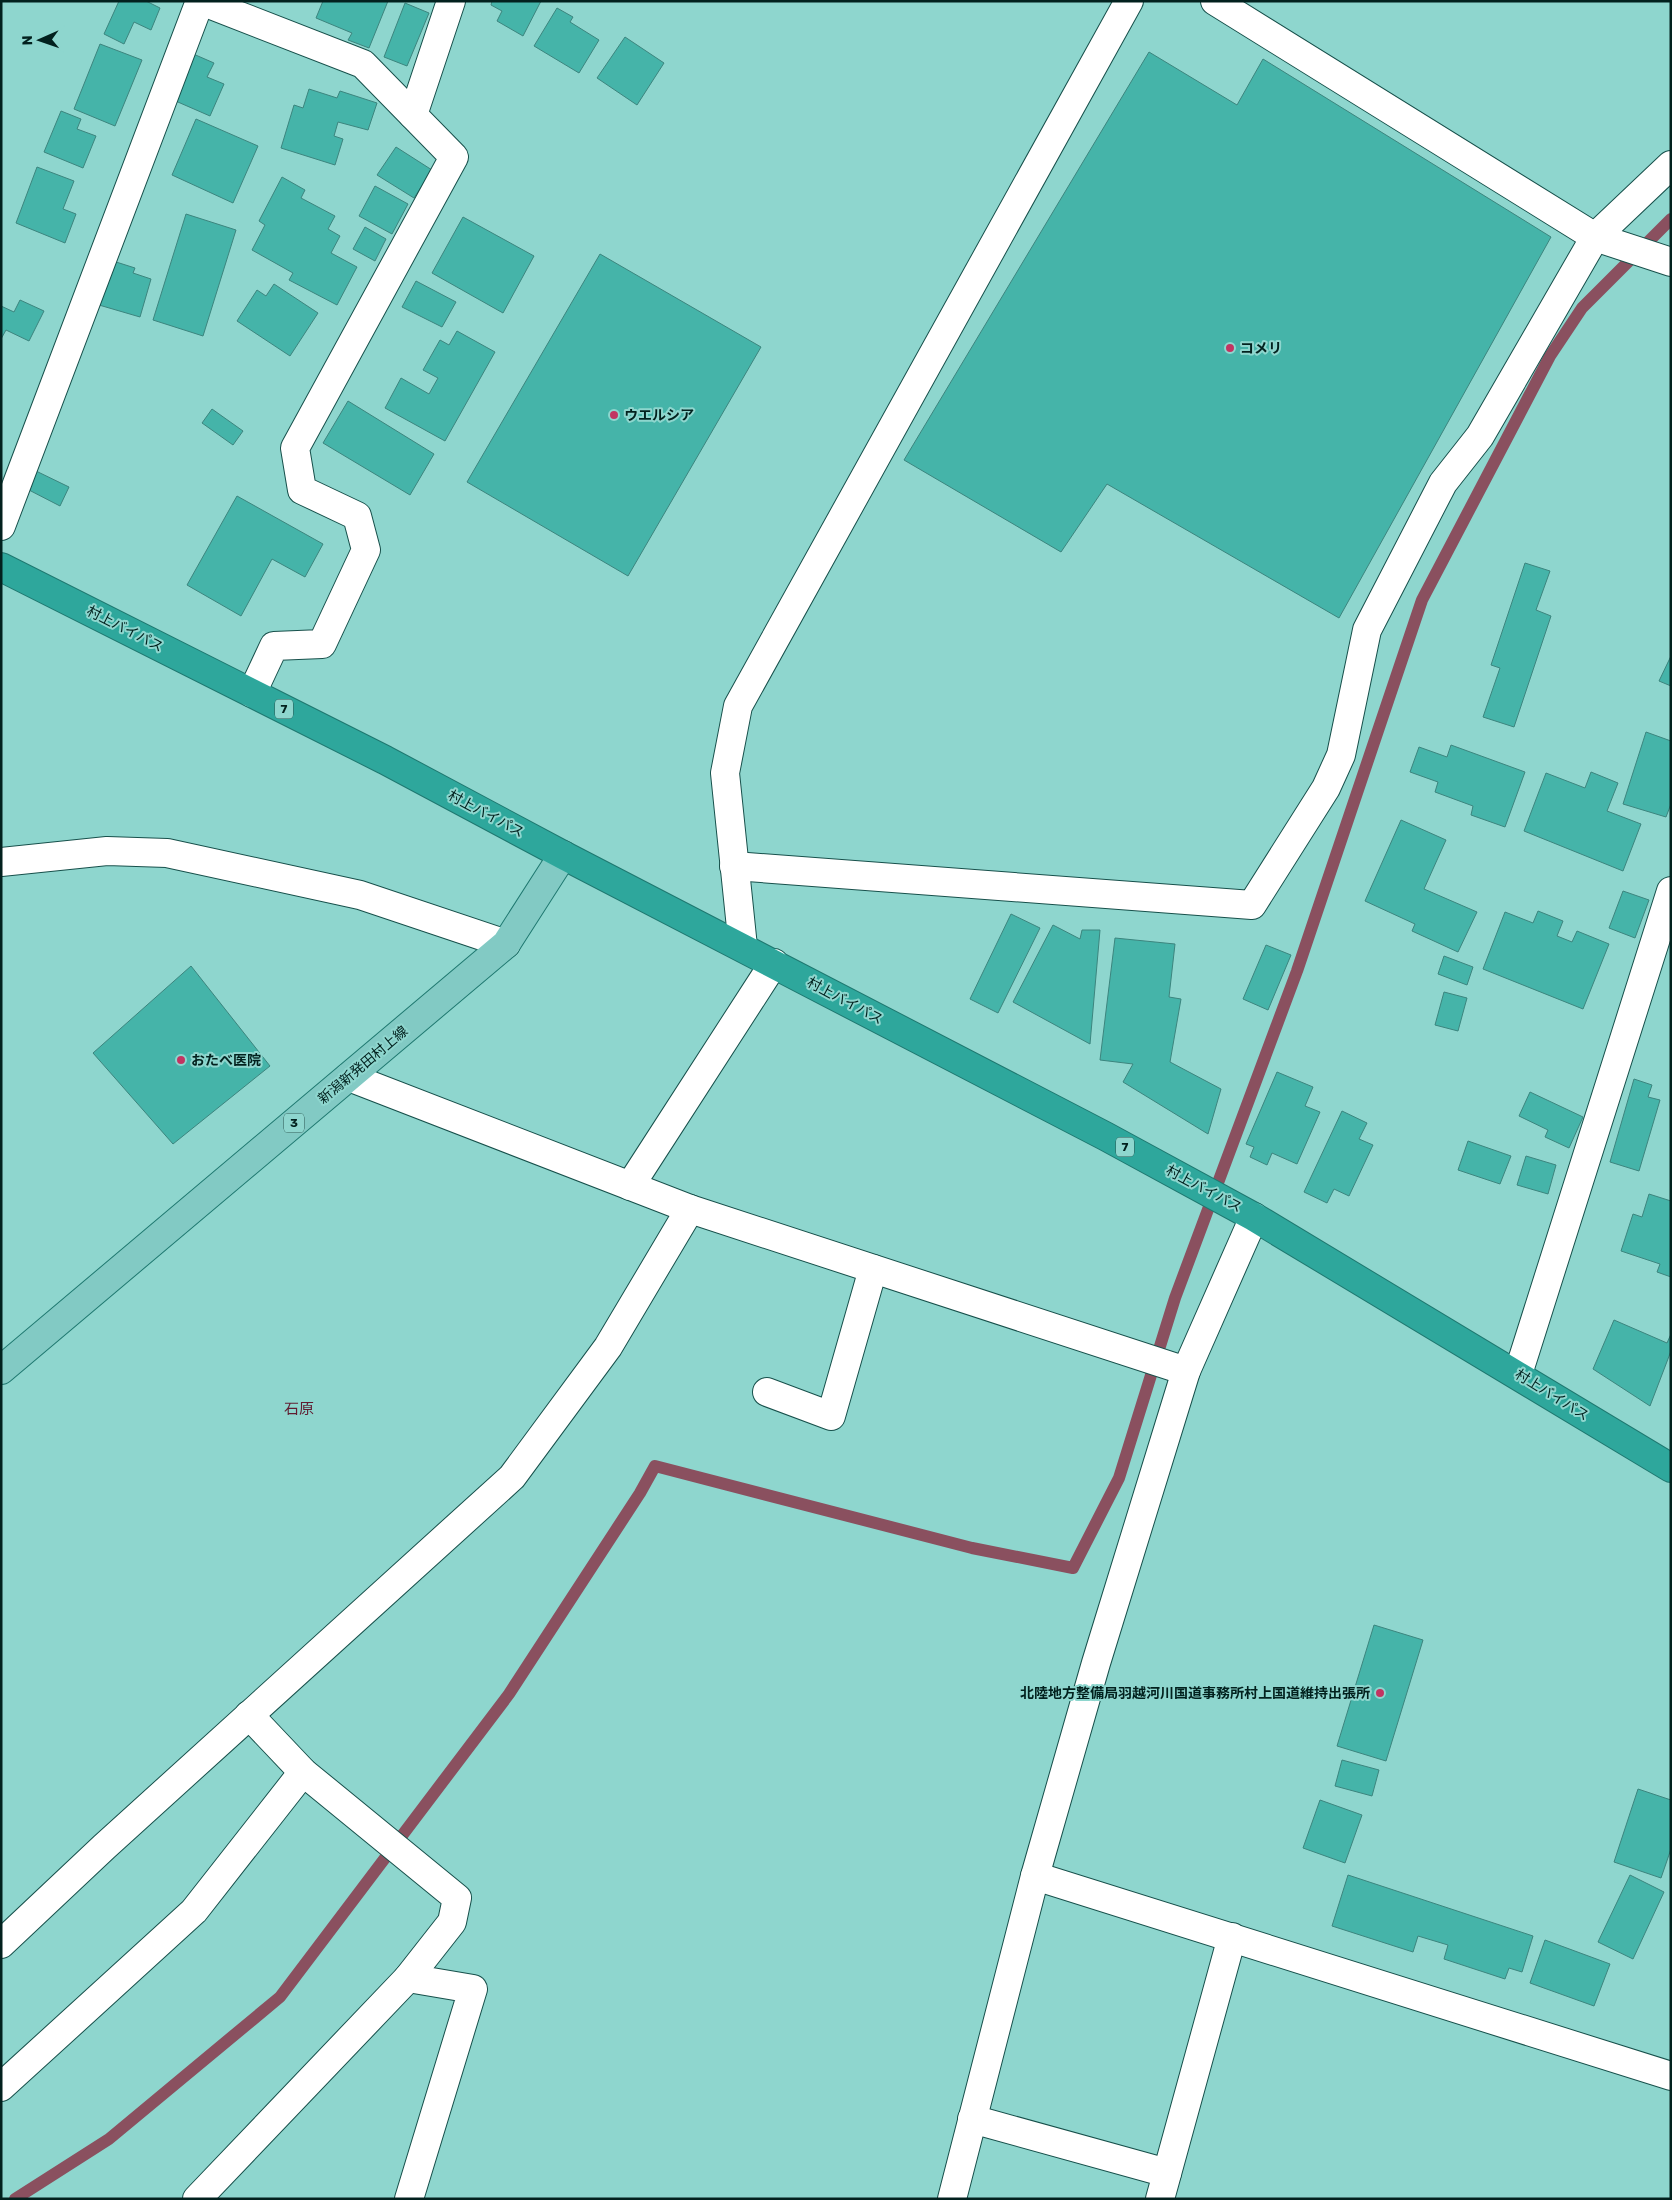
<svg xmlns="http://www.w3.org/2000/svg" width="1672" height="2200" viewBox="0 0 1672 2200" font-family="Rubik,'Noto Sans JP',sans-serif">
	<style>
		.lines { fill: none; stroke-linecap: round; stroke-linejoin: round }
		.stream { stroke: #8a505f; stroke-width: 12 }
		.building { fill: #45b4a9; stroke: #3c857e }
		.street-casing { stroke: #17504b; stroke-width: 30 }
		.primary-casing { stroke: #1f7870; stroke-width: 30 }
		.highway-casing { stroke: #1f7870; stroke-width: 30 }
		.street { stroke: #fff; stroke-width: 28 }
		.primary { stroke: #82cac4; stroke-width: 28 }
		.highway { stroke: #2ea79c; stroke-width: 28 }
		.poi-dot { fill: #c23462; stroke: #8ed6ce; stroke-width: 2 }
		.labels { text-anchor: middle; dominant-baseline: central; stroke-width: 4; stroke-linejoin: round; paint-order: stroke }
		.shield { fill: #8ed6ce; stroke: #2c5753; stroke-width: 1 }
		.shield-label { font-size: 12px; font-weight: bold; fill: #02211e }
		.poi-label { font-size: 14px; font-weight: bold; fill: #02211e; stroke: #8ed6ce; text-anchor: start }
		.street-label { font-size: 14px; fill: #02211e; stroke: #8ed6ce }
		.neighbourhood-label { font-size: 15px; fill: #601c30; stroke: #8ed6ce }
	</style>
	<rect width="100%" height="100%" fill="#8ed6ce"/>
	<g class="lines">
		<path class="stream" d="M15,2199L109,2139L280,1997L509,1694L640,1493L655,1466L972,1548L1073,1568L1119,1478L1175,1298L1297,971L1422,600L1550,356L1582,308L1671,219"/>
	</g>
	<g class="building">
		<path d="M119,1H146L160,8L151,30L134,22L124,44L104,34Z"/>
		<path d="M323,1H388L369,48L348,40L352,33L316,18Z"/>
		<path d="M492,1H541L523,36L497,21L502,11L491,5Z"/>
		<path d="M405,3L429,13L407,66L384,57Z"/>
		<path d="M557,8L573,17L570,22L599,40L579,73L534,46Z"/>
		<path d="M625,37L664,63L637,105L597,78Z"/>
		<path d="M100,44L142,60L115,126L74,109Z"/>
		<path d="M1149,52L1237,105L1263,59L1551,237L1339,618L1107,484L1061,552L904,460Z"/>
		<path d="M191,53L214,63L207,77L224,84L210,116L171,99Z"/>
		<path d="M309,89L337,98L340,91L377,103L368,130L338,122L334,136L343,139L335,165L281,148L294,105L303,108Z"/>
		<path d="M61,111L81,119L77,129L96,136L83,168L44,152Z"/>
		<path d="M196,119L258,146L233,203L172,175Z"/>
		<path d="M396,147L432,170L414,198L377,175Z"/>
		<path d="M37,167L74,181L63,209L76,214L65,243L16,223Z"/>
		<path d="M282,177L305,190L301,198L335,216L328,229L340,236L331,253L357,267L337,305L289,280L293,273L252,250L265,225L259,221Z"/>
		<path d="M375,186L408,204L392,234L359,216Z"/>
		<path d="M186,214L236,230L203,336L153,320Z"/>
		<path d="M463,217L534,256L503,313L432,273Z"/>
		<path d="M365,227L386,239L375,261L353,249Z"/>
		<path d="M600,254L761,347L628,576L467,482Z"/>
		<path d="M113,261L135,268L133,273L151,279L140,317L99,305Z"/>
		<path d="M416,281L456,302L442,327L402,307Z"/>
		<path d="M274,284L318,313L290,356L237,321L257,290L266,296Z"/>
		<path d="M20,300L44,311L29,341L6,330L1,339V306L14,312Z"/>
		<path d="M457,331L495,352L445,441L385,408L401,378L429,394L438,378L423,370L440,340L449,345Z"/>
		<path d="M348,401L434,454L410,495L323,443Z"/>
		<path d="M212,409L243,431L233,445L202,423Z"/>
		<path d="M36,471L69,487L60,506L27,489Z"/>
		<path d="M237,496L323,544L305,577L272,559L241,616L187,585Z"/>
		<path d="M1525,563L1550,571L1536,610L1551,616L1514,727L1483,717L1500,668L1491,665Z"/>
		<path d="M1671,656V686L1659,681Z"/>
		<path d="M1646,732L1671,741V804L1666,817L1623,804Z"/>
		<path d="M1451,745L1525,772L1505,827L1471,815L1473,806L1435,792L1438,782L1410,772L1419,747L1447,757Z"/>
		<path d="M1591,772L1618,783L1607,811L1641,824L1623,871L1524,831L1546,773L1585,788Z"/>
		<path d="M1401,820L1446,840L1424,889L1477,912L1458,952L1412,931L1415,924L1365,901Z"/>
		<path d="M1623,891L1649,900L1635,938L1609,928Z"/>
		<path d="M1538,911L1563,921L1557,936L1572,942L1577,931L1609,944L1583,1009L1483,969L1505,912L1533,923Z"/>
		<path d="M1011,914L1040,928L998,1013L970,999Z"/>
		<path d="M1053,925L1080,939L1082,930H1100L1090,1044L1013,1002Z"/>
		<path d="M1115,938L1175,944L1169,997L1181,999L1170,1062L1221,1089L1208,1134L1123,1082L1133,1064L1100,1060Z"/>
		<path d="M1266,945L1291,955L1268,1010L1243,999Z"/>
		<path d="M1444,956L1473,967L1467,985L1438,974Z"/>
		<path d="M191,966L270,1066L173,1144L93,1053Z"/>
		<path d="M1444,992L1467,998L1458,1031L1435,1025Z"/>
		<path d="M1277,1072L1313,1087L1305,1106L1320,1112L1297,1164L1272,1153L1267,1165L1250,1157L1254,1147L1246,1144Z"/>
		<path d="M1634,1079L1652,1085L1648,1097L1660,1100L1639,1171L1610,1162Z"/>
		<path d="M1530,1092L1583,1117L1569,1148L1545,1137L1548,1130L1519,1116Z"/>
		<path d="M1342,1111L1367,1123L1359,1139L1373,1145L1349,1196L1334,1189L1327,1203L1304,1192Z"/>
		<path d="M1468,1141L1511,1156L1500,1184L1458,1170Z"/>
		<path d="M1526,1156L1556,1165L1548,1194L1517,1185Z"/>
		<path d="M1649,1194L1671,1201V1277L1657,1272L1660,1264L1621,1251L1633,1214L1642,1217Z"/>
		<path d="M1614,1320L1667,1343L1671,1334V1351L1650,1406L1593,1369Z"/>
		<path d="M1374,1625L1423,1640L1386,1761L1337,1746Z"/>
		<path d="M1342,1760L1379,1770L1372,1796L1335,1786Z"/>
		<path d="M1638,1789L1671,1800V1849L1661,1878L1614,1862Z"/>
		<path d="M1320,1800L1362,1815L1345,1863L1303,1848Z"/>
		<path d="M1348,1875L1533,1936L1522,1972L1509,1968L1505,1979L1444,1959L1448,1945L1418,1936L1413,1952L1332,1926Z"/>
		<path d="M1630,1875L1664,1892L1633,1959L1598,1942Z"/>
		<path d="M1545,1940L1610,1964L1594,2006L1530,1983Z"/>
	</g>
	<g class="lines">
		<g class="street-casing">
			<g id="street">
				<path d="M201,1L363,64L454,157L295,448L302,490L357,516L366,550L322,644L274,646L252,693"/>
				<path d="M1215,1L1595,237L1671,262"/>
				<path d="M413,115L451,1"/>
				<path d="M1,526L200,1"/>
				<path d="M1,862L107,851L167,853L360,895L506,944"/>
				<path d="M734,866L1252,905L1326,788L1341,755L1367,630L1443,483L1480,436L1595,237L1671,165"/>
				<path d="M743,947L725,773L738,706L1129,1"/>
				<path d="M349,1077L690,1209L1186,1371"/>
				<path d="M630,1186L774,963"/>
				<path d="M1518,1374L1671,891"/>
				<path d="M767,1392L831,1416L873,1269"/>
				<path d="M1035,1876L1671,2076"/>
				<path d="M1,1944L104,1847L512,1477L608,1347L690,1209"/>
				<path d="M408,1978L473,1989L409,2199"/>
				<path d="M1,2087L194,1911L303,1772"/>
				<path d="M972,2119L1167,2173"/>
				<path d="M197,2199L408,1978L452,1922L457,1898L303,1772L249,1715"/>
				<path d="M952,2199L1035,1876L1096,1663L1186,1371L1254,1217"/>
				<path d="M1160,2199L1232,1937"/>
			</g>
		</g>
		<g class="primary-casing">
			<path id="primary" d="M1,1370L506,944L563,855"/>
		</g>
		<g class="highway-casing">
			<path id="highway" d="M1,567L385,760L563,855L1105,1136L1254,1217L1671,1468"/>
		</g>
		<use href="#street" class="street"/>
		<use href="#primary" class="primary"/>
		<use href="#highway" class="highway"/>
	</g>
	<g class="poi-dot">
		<circle cx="1230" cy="348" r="5"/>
		<circle cx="614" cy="415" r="5"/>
		<circle cx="181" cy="1060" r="5"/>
		<circle cx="1380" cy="1693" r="5"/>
	</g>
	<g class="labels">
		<g class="shield">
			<rect x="275" y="699.5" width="18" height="19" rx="4"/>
			<rect x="284" y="1113.5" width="20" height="19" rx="4"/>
			<rect x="1116" y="1137.5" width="18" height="19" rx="4"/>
		</g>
		<g class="shield-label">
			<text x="284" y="709">7</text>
			<text x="294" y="1123">3</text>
			<text x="1125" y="1147">7</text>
		</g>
		<g class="poi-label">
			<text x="1240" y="348">コメリ</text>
			<text x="624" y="415">ウエルシア</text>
			<text x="191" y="1060">おたべ医院</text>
			<text x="1370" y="1693" text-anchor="end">北陸地方整備局羽越河川国道事務所村上国道維持出張所</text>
		</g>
		<g class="street-label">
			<text transform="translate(125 629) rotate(27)">村上バイパス</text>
			<text transform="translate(486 814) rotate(28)">村上バイパス</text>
			<text transform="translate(845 1001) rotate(28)">村上バイパス</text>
			<text transform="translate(363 1065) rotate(-40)">新潟新発田村上線</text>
			<text transform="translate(1204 1189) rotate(28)">村上バイパス</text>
			<text transform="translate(1552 1395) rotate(32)">村上バイパス</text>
		</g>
		<g class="neighbourhood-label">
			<text x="299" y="1409">石原</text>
		</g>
	</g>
	<rect width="1672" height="2200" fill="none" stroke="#02211e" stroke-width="5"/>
	<g transform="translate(40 40) rotate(268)" stroke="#8ed6ce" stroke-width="4" paint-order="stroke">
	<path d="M0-4L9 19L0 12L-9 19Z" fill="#02211e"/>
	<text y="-8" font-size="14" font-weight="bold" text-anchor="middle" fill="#02211e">N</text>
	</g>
</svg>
